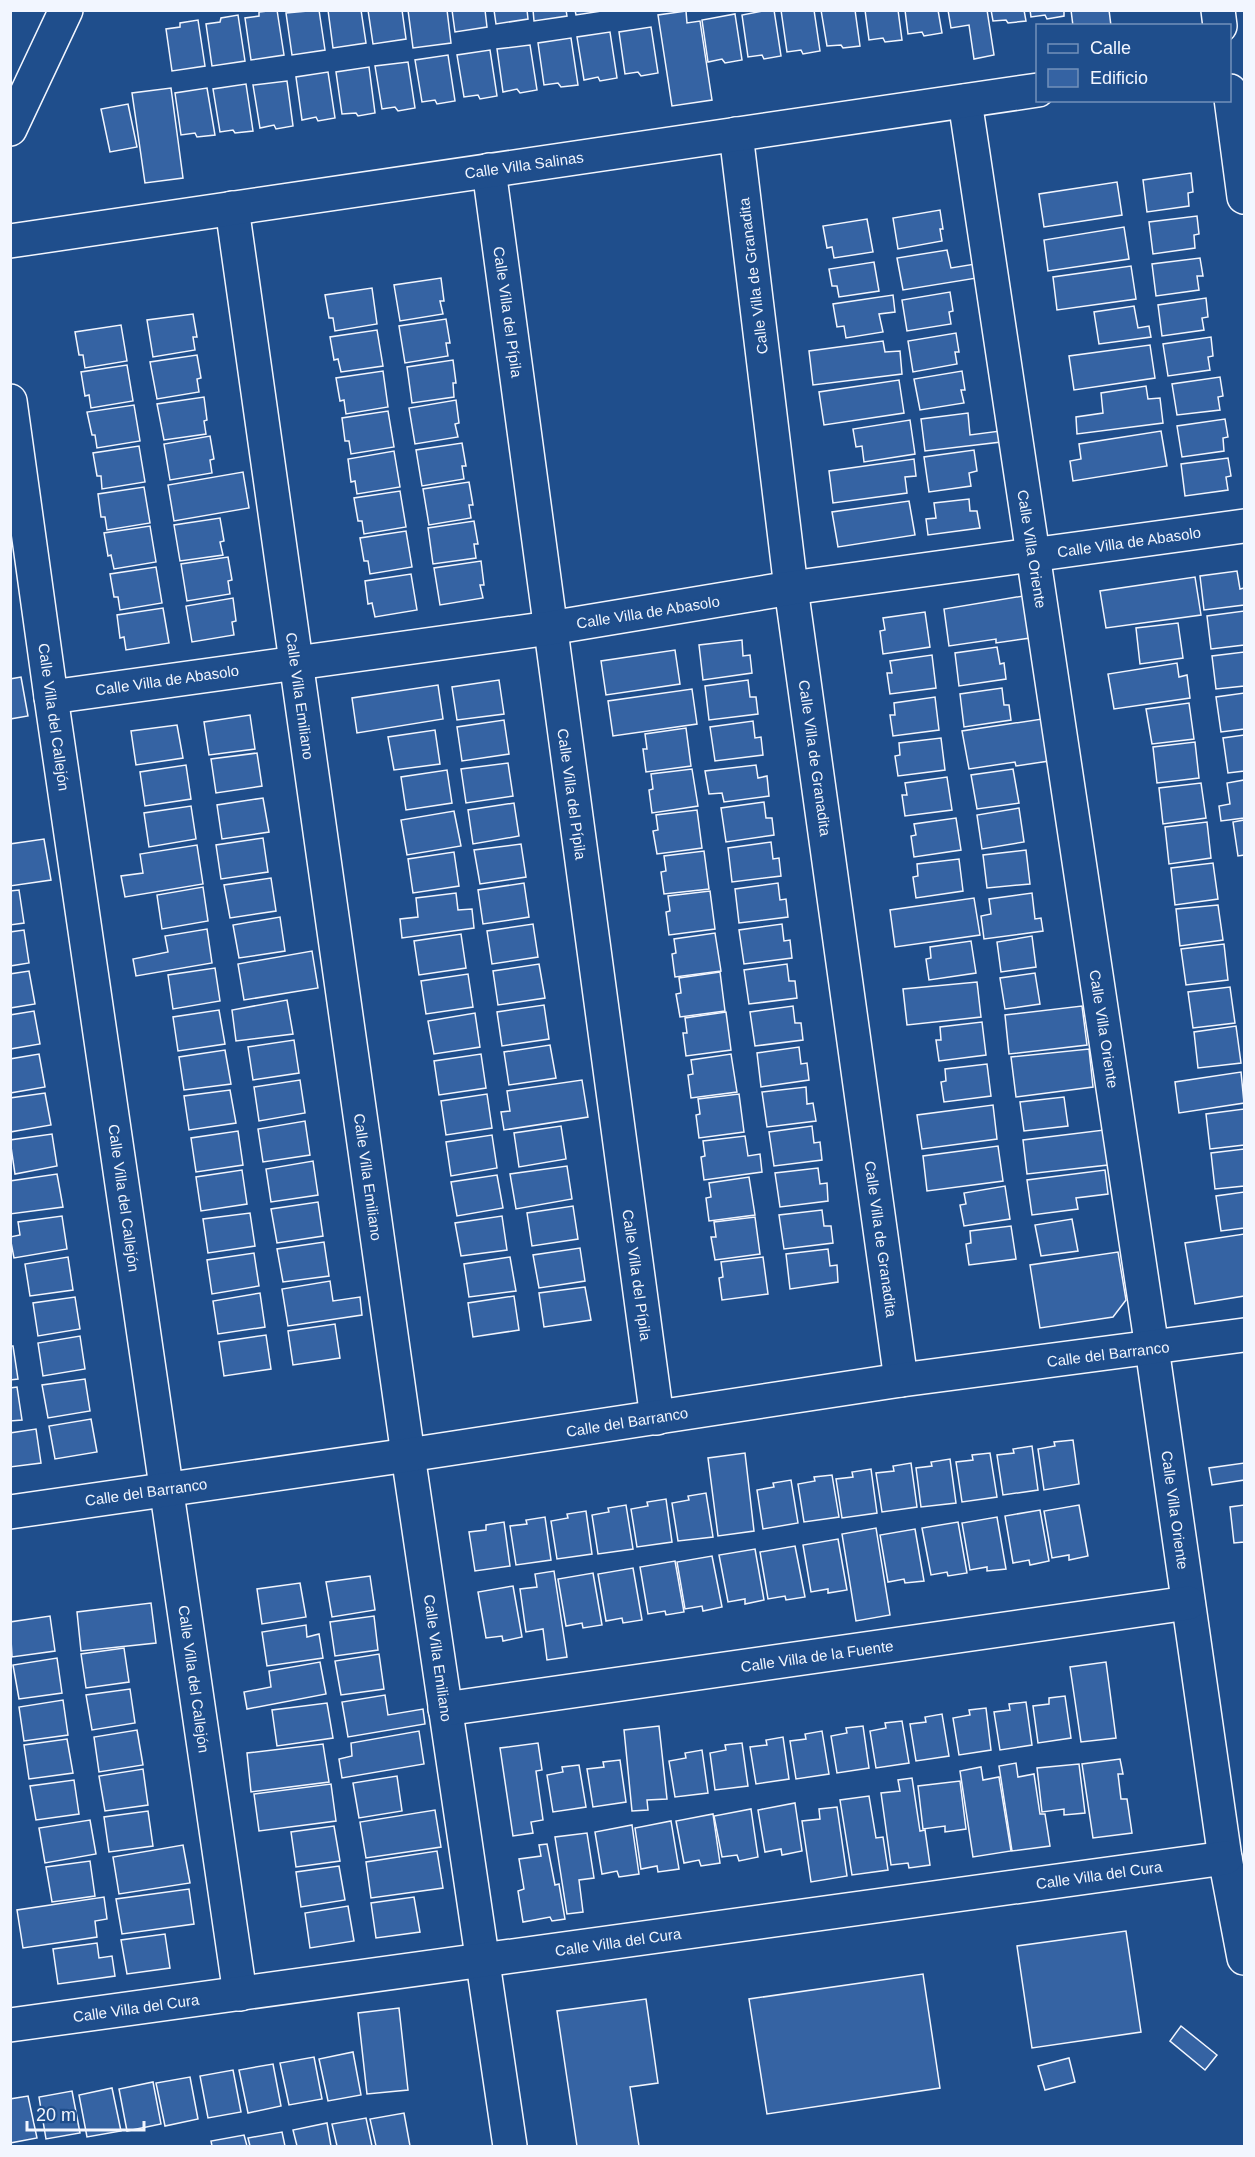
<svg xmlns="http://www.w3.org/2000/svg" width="1255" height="2157" viewBox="0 0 1255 2157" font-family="Arial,sans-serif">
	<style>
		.building { fill: #3563a3; stroke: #f2f6ff; stroke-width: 1.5 }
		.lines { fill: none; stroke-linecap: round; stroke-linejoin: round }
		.minor-casing { stroke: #f2f6ff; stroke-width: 36 }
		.minor { stroke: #1f4e8c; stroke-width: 33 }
		.labels { text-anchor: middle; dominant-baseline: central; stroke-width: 4.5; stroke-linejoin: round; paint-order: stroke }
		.street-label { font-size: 15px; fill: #f2f6ff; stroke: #1f4e8c }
	</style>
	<rect width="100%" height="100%" fill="#1f4e8c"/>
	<g class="building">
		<path d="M277,10L284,55L251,60L245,18L259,16V12Z"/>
		<path d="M319,10L325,50L292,55L286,13Z"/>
		<path d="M328,10H361L366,43L333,48Z"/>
		<path d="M368,10H402L406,39L373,44Z"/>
		<path d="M408,10H447L451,43L413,48Z"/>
		<path d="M452,10H485L487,27L455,32Z"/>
		<path d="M494,10H527L528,19L496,24Z"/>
		<path d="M533,10H566L567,16L534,21Z"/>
		<path d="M575,10H608L576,15Z"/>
		<path d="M768,10H774L781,56L764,59L762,55L748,57L742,15Z"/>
		<path d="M781,10H814L820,51L803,54L801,50L787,52Z"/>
		<path d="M821,10H855L860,46L843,48L841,45L827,46Z"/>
		<path d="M865,10H898L902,40L885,42L883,38L869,40Z"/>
		<path d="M905,10H938L942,33L924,36L922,32L908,34Z"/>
		<path d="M948,10H987L994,55L974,59L969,25L951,28Z"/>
		<path d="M991,10H1024L1026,21L1008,23L1006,20L993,21Z"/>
		<path d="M1030,10H1064V16L1047,19L1045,15L1031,17Z"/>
		<path d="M1071,10H1109L1111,26H1073Z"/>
		<path d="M686,11L687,23L700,21L712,100L672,106L658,15Z"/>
		<path d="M735,14L742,60L725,63L722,59L708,62L702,20Z"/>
		<path d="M238,15L245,61L212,66L206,24L220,22L221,18Z"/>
		<path d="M198,20L205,66L172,71L166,29L180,27V23Z"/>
		<path d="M651,27L658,73L641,76L638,72L625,74L619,32Z"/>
		<path d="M610,32L617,78L600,81L598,77L584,80L577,37Z"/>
		<path d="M571,38L578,85L561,87L558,83L544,85L538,43Z"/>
		<path d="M530,45L537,90L520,93L517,89L503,92L497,49Z"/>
		<path d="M490,50L497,96L480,99L478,95L464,97L457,55Z"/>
		<path d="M448,55L455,101L437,104L435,100L422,102L415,60Z"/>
		<path d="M408,62L415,108L398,111L395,107L382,109L375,66Z"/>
		<path d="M369,67L375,113L358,116L356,113L342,114L336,72Z"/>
		<path d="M328,72L335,118L318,121L316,117L302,120L296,77Z"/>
		<path d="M287,81L293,126L276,129L274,125L260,128L253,85Z"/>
		<path d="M246,84L253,131L235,133L233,130L220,132L213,89Z"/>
		<path d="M171,88L183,178L145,183L132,93Z"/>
		<path d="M207,88L215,135L197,137L195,133L181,135L175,93Z"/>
		<path d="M128,104L137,147L110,152L101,109Z"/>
		<path d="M1191,173L1193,192L1188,193L1189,206L1147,212L1143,180Z"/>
		<path d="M1117,182L1122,215L1044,227L1039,194Z"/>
		<path d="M940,210L943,229H940L942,241L898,249L893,218Z"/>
		<path d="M1197,216L1199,234L1194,235L1195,248L1153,254L1149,222Z"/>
		<path d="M867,219L873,252L834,258L832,247L827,248L823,226Z"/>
		<path d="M1124,227L1129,259L1048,271L1044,240Z"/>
		<path d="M947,250L951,268L975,264L977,278L903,290L897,258Z"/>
		<path d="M1200,258L1203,276H1197L1199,290L1156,296L1152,264Z"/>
		<path d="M874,262L879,291L839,297L837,286H832L829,269Z"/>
		<path d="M1131,266L1136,299L1057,310L1053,277Z"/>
		<path d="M441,278L444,301H440L443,314L400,321L394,285Z"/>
		<path d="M372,288L377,324L335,331L333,318H329L325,295Z"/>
		<path d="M950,292L953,311L949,312L951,324L907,331L902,300Z"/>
		<path d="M893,295L895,312L879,314L883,332L846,338L844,326L837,327L833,304Z"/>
		<path d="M1206,298L1208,317L1202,318L1204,330L1162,336L1158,305Z"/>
		<path d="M1134,306L1138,328L1149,326L1151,337L1099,344L1094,312Z"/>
		<path d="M193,314L197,337H193L195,350L153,357L147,320Z"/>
		<path d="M446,319L450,343H446L448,356L405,363L399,326Z"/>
		<path d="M121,325L127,361L85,368L83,355H79L75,332Z"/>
		<path d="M377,330L383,366L341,372L338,359L334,360L330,337Z"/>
		<path d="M956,333L959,352H955L957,364L913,372L908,341Z"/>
		<path d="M1211,337L1213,356L1208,357L1210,370L1168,376L1163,344Z"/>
		<path d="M883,341L885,352L900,351L902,374L813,385L809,351Z"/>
		<path d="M1150,345L1155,378L1074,390L1069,356Z"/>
		<path d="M197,355L201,378L197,379L199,392L157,399L150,362Z"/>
		<path d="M453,360L456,383H453L454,397L412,403L407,367Z"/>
		<path d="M127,365L133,401L91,408L89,395L85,396L81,372Z"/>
		<path d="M383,371L388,407L346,414L344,400L340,401L336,378Z"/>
		<path d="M962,371L965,390H961L964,403L920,410L914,379Z"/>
		<path d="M1220,377L1223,396L1218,397L1220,410L1177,415L1172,384Z"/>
		<path d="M899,380L904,413L824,425L819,392Z"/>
		<path d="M1146,386L1148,399L1160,398L1163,423L1077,434L1076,417L1103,413L1101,393Z"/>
		<path d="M204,397L207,420L204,421L206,434L164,440L157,404Z"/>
		<path d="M456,400L459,423L455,424L458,437L415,444L409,408Z"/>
		<path d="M134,405L140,441L97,448L95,435H92L87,412Z"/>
		<path d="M388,411L394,447L351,454L349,441H345L342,418Z"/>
		<path d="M968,413L970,435L1000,431L1001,442L925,451L921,419Z"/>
		<path d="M1225,419L1228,437L1223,438L1224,451L1182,457L1177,426Z"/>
		<path d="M910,420L915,454L864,462L862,446L856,447L853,429Z"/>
		<path d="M1161,431L1167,466L1073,481L1070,461L1081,459L1079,444Z"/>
		<path d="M210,436L214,459L210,460L212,473L170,480L164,444Z"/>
		<path d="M462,443L466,466H462L464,479L422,486L416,450Z"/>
		<path d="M139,446L145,482L102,489L101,476H97L93,453Z"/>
		<path d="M974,450L977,471L969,473L971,486L929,492L924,457Z"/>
		<path d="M394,451L400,487L357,494L355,481L351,482L348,459Z"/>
		<path d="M1228,458L1231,476L1226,477L1228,490L1185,496L1181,464Z"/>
		<path d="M914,459L916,476L905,477L907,493L833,503L829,471Z"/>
		<path d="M243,472L249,508L174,521L168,485Z"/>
		<path d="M469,482L473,505H469L471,518L429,525L423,489Z"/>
		<path d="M144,487L150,523L107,530L105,517H101L98,494Z"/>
		<path d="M400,491L406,527L364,534L362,521H358L354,498Z"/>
		<path d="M969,499L970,511H977L980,528L928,535L926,519L936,518L934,503Z"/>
		<path d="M909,501L915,535L838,547L832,512Z"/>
		<path d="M220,518L224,541L220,542L223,555L180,561L174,525Z"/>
		<path d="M474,521L478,544H474L476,558L433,564L428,528Z"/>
		<path d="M150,526L156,562L114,569L111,555L108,556L104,533Z"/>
		<path d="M406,531L412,567L370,574L368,561H364L360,538Z"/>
		<path d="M228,557L232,580L228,581L230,594L187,601L181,564Z"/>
		<path d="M481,561L484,585H480L483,598L440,605L434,568Z"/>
		<path d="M156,567L162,603L120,610L118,597H114L110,574Z"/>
		<path d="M1237,571L1240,589L1244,588V605L1204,610L1200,576Z"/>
		<path d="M411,574L417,610L375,617L372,603L368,604L365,581Z"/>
		<path d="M1195,577L1201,615L1106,628L1100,591Z"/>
		<path d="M1023,596L1030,638L996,643V639L949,646L944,609Z"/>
		<path d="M233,598L236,621L232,622L234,635L192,642L186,606Z"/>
		<path d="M163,608L169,643L126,650L124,637L120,638L117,615Z"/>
		<path d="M1244,611V645L1211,649L1207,616Z"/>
		<path d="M925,612L930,647L883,654L880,631L885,630L883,618Z"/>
		<path d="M1178,623L1183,658L1140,664L1136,628Z"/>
		<path d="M742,640L743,656L750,655L752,673L703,680L699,645Z"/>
		<path d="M997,647L1000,664L1004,663L1006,679L959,686L955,653Z"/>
		<path d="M675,650L680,684L606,695L601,661Z"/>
		<path d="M1244,652V686L1216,689L1212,656Z"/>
		<path d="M932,655L936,688L890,694L887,673H892L890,661Z"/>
		<path d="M1177,663L1179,677L1187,675L1190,698L1114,709L1108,674Z"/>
		<path d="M21,677L28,716L10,719V679Z"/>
		<path d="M499,680L504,714L457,720L452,687Z"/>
		<path d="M748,680L750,697H756L758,714L709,720L705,686Z"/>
		<path d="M438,685L443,719L357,733L352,698Z"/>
		<path d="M1002,688L1004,705H1009L1011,720L964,727L960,694Z"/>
		<path d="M692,689L697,724L613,736L608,701Z"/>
		<path d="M1244,693V729L1221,732L1216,697Z"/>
		<path d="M935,697L939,730L893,736L890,715H895L894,703Z"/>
		<path d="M1189,703L1194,739L1152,744L1146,709Z"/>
		<path d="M250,715L255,749L209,755L204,722Z"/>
		<path d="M1042,719L1049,761L1016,766L1015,762L969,769L962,731Z"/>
		<path d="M504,720L509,754L462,761L457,727Z"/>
		<path d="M753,721L755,738L761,737L763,755L715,761L710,727Z"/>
		<path d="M177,725L183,758L136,765L131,731Z"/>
		<path d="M686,728L691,766L646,772L643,749H647L645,734Z"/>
		<path d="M435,730L440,764L394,770L388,737Z"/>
		<path d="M1244,735V771L1228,773L1223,738Z"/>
		<path d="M941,738L945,770L898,776L895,756L900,755L899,743Z"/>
		<path d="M1195,742L1199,778L1157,783L1153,747Z"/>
		<path d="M257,753L262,786L216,793L211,759Z"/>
		<path d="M508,763L513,796L466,803L461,769Z"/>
		<path d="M186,765L191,799L145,806L140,772Z"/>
		<path d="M756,765L758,778L767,776L769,796L724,802L722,793L709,794L705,771Z"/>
		<path d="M692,769L698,806L652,813L649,790L653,789L651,774Z"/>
		<path d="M1013,769L1019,803L977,809L971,775Z"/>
		<path d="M447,770L452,803L406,810L401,777Z"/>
		<path d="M947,777L952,810L905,816L902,795H907L905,783Z"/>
		<path d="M1244,780V818L1221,821L1219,806L1230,804L1227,783Z"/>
		<path d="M1201,783L1206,818L1163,824L1159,788Z"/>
		<path d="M263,798L269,832L222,839L217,805Z"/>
		<path d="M764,802L766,818H772L774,835L726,842L721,808Z"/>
		<path d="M514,803L519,836L473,844L468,810Z"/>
		<path d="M191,806L196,839L149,847L144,813Z"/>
		<path d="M1019,808L1024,842L982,849L977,815Z"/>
		<path d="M697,810L702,848L657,854L653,831L658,830L656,815Z"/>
		<path d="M454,811L461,846L407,855L401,820Z"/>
		<path d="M956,818L961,850L914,857L911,836L916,835L914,824Z"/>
		<path d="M1244,820V855L1238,856L1233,822Z"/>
		<path d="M1207,822L1211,858L1169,864L1165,827Z"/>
		<path d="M263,838L268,872L221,879L216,845Z"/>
		<path d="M44,839L51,880L10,886V844Z"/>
		<path d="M771,842L773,859L779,858L781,876L732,882L728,848Z"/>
		<path d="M521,844L526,877L480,884L474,850Z"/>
		<path d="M197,845L203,884L125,897L121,876L143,873L140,854Z"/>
		<path d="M1026,850L1030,884L987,888L983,855Z"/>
		<path d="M704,851L709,889L664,894L661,872L666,871L664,856Z"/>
		<path d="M454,852L459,886L413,893L408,859Z"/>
		<path d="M959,859L963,891L916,898L913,877L918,876L917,864Z"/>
		<path d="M1213,863L1218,899L1175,905L1171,868Z"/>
		<path d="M271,878L276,911L230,918L224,885Z"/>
		<path d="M524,883L529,917L483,924L478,890Z"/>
		<path d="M778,883L780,900L786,899L788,917L739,923L735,889Z"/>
		<path d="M203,887L208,921L162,929L157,895Z"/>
		<path d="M19,890L24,923L10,925V891Z"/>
		<path d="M710,891L715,929L669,935L666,912L670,911L668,896Z"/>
		<path d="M456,893L458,910L472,909L474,928L402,938L400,919L418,917L416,898Z"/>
		<path d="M1032,893L1035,919L1041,918L1043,931L984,939L981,916L991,914L989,899Z"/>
		<path d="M974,898L980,935L895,947L890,910Z"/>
		<path d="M1218,905L1223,940L1180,946L1176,909Z"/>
		<path d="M280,917L285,951L239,958L233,925Z"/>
		<path d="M533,924L538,957L492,964L487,931Z"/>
		<path d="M782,924L784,941L790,940L792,958L744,964L739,930Z"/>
		<path d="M207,929L212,963L136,976L133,959L168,952L165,936Z"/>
		<path d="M24,930L29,963L10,966V932Z"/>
		<path d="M715,933L721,971L675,977L672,954L676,953L674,939Z"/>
		<path d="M461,934L466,968L419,975L414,941Z"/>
		<path d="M1032,936L1036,967L1001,972L997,942Z"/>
		<path d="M971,941L976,973L929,980L926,959L931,958L930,947Z"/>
		<path d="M1224,944L1228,980L1186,985L1181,949Z"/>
		<path d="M312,951L318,988L244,1000L238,964Z"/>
		<path d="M539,964L545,998L498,1005L493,971Z"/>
		<path d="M787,964L789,981H795L797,998L749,1004L744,970Z"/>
		<path d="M215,968L220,1001L173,1009L168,975Z"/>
		<path d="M29,971L35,1004L10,1008V974Z"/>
		<path d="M720,972L725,1011L680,1017L676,994L681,993L679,978Z"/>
		<path d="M1035,973L1040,1004L1005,1009L1000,978Z"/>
		<path d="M468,974L473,1007L426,1014L421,981Z"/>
		<path d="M977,982L981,1017L907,1025L903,989Z"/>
		<path d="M1230,987L1235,1023L1193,1028L1188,992Z"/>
		<path d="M287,1000L293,1034L236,1041L232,1010Z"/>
		<path d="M544,1005L549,1039L502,1046L497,1012Z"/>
		<path d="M793,1006L795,1023H801L803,1040L755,1046L750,1012Z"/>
		<path d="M1082,1006L1087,1045L1009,1054L1005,1015Z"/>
		<path d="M219,1010L225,1044L178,1051L173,1017Z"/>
		<path d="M34,1011L40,1044L10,1049V1015Z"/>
		<path d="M726,1012L731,1050L686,1056L683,1033H687L685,1018Z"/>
		<path d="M475,1013L480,1047L434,1054L428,1021Z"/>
		<path d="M982,1022L986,1055L939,1061L936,1040H941L940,1027Z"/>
		<path d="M1236,1026L1241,1063L1198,1068L1194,1032Z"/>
		<path d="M294,1040L299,1073L253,1080L248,1047Z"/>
		<path d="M550,1045L556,1078L509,1085L504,1052Z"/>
		<path d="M799,1047L801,1064L807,1063L809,1080L761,1087L757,1053Z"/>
		<path d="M1089,1049L1093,1087L1016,1097L1011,1057Z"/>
		<path d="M225,1050L231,1084L184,1090L179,1057Z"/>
		<path d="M39,1054L45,1087L10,1093V1059Z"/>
		<path d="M481,1054L486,1088L439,1095L434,1061Z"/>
		<path d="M731,1054L737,1092L691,1098L688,1075L693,1074L691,1060Z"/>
		<path d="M987,1064L991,1096L944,1102L941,1082L946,1081L945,1069Z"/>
		<path d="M1241,1072L1244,1103L1179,1113L1175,1082Z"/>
		<path d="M300,1080L305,1113L259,1121L254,1087Z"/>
		<path d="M582,1080L588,1117L504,1130L501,1112L510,1111L507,1091Z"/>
		<path d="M806,1087L807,1104L813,1103L816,1121L767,1127L762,1092Z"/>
		<path d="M230,1090L236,1123L189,1130L184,1096Z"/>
		<path d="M45,1093L51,1125L10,1132V1098Z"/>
		<path d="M487,1094L492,1128L446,1135L441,1101Z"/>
		<path d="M739,1094L744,1132L699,1138L696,1115L700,1114L698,1099Z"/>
		<path d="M1064,1097L1068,1126L1024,1131L1020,1102Z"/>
		<path d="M993,1105L997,1139L922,1149L917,1115Z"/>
		<path d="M1244,1109V1145L1210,1149L1206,1114Z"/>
		<path d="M305,1121L310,1155L263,1162L258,1129Z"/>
		<path d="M561,1126L566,1159L519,1167L514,1133Z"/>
		<path d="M812,1126L814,1143L820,1142L822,1160L774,1166L769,1132Z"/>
		<path d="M1104,1130L1108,1165L1027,1174L1023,1140Z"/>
		<path d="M238,1131L243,1165L196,1172L191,1138Z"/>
		<path d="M52,1134L57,1166L15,1174L10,1140Z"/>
		<path d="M492,1135L497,1168L451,1176L446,1142Z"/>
		<path d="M745,1136L748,1156L760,1154L762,1172L704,1180L701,1157L705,1156L703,1141Z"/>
		<path d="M998,1146L1003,1181L927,1191L923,1156Z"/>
		<path d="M1244,1149V1186L1215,1189L1211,1153Z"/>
		<path d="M313,1161L318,1195L271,1202L266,1169Z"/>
		<path d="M567,1166L572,1199L516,1209L510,1174Z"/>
		<path d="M818,1168L820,1184L827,1183L828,1201L780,1207L775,1173Z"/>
		<path d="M242,1170L247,1204L201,1211L196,1177Z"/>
		<path d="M1105,1170L1108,1194L1076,1198L1078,1209L1032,1215L1027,1180Z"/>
		<path d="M57,1174L63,1207L10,1214V1181Z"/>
		<path d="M497,1175L503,1208L457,1216L451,1182Z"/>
		<path d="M749,1177L755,1215L709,1221L706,1198L711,1197L709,1183Z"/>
		<path d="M1005,1186L1010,1219L964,1226L960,1205L966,1204L964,1193Z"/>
		<path d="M1244,1192V1228L1221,1231L1216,1196Z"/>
		<path d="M318,1202L323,1236L277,1243L271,1209Z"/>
		<path d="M573,1206L578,1239L532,1246L527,1213Z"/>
		<path d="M822,1210L824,1226H831L833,1243L784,1249L779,1215Z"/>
		<path d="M250,1213L255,1246L208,1253L203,1219Z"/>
		<path d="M62,1216L67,1249L14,1258L10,1237L20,1235L18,1222Z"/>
		<path d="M502,1216L507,1250L461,1256L455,1223Z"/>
		<path d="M755,1217L760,1254L715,1260L711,1237H716L714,1222Z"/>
		<path d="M1072,1219L1078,1251L1041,1256L1035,1225Z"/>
		<path d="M1011,1226L1016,1259L969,1265L966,1244L971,1243L970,1231Z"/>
		<path d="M1244,1234V1296L1195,1304L1185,1243Z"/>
		<path d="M324,1242L329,1276L283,1282L277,1249Z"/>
		<path d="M580,1248L585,1281L539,1288L533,1255Z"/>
		<path d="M828,1249L830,1266L837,1265L838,1282L790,1289L786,1254Z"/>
		<path d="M1118,1252L1126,1300L1113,1317L1040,1328L1030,1265Z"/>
		<path d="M254,1253L259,1286L212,1294L207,1260Z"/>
		<path d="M68,1257L73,1290L30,1296L25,1264Z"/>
		<path d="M510,1257L516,1291L469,1297L464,1264Z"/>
		<path d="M763,1257L768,1294L722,1300L719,1278L723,1277L721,1262Z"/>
		<path d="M330,1281L333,1301L360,1297L362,1315L288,1326L282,1289Z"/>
		<path d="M585,1287L591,1320L544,1327L539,1293Z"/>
		<path d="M260,1293L265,1327L218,1334L213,1301Z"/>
		<path d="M514,1296L519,1330L473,1337L468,1303Z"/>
		<path d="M75,1297L80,1329L38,1336L33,1303Z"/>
		<path d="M335,1324L340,1358L293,1365L288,1331Z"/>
		<path d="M266,1335L271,1369L224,1376L219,1342Z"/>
		<path d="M80,1336L85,1369L43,1376L38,1343Z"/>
		<path d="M10,1346H13L18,1379L10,1380Z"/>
		<path d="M85,1379L90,1411L48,1418L42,1385Z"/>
		<path d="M17,1387L22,1420L10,1421V1388Z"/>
		<path d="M91,1419L97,1452L55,1459L49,1426Z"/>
		<path d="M36,1429L41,1463L10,1467V1433Z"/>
		<path d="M1073,1440L1079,1484L1044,1490L1038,1449L1055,1446L1054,1442Z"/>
		<path d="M1032,1446L1038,1490L1003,1495L997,1455L1014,1453L1013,1449Z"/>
		<path d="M745,1453L754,1531L718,1536L708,1458Z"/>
		<path d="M990,1453L997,1497L962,1502L956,1462L973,1460L972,1455Z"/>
		<path d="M950,1459L956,1503L921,1507L916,1468L932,1466L931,1462Z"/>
		<path d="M911,1463L917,1507L882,1512L876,1473L894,1471L893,1466Z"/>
		<path d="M1244,1463V1480L1212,1485L1209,1468Z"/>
		<path d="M871,1469L877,1513L842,1518L836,1479L853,1477L852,1472Z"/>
		<path d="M832,1475L839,1517L804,1522L798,1484L815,1481L814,1477Z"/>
		<path d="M791,1480L798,1523L763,1529L757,1490L774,1487L773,1483Z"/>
		<path d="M706,1493L713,1537L678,1541L672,1503L689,1500L688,1496Z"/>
		<path d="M666,1499L672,1542L637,1547L631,1509L648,1506L647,1502Z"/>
		<path d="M626,1505L633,1549L598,1554L592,1515L609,1512L608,1508Z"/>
		<path d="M1079,1505L1088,1556L1069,1560V1555L1052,1558L1044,1511Z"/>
		<path d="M1244,1505V1542L1234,1543L1230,1507Z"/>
		<path d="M1040,1510L1049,1561L1030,1565L1029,1560L1013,1563L1005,1516Z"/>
		<path d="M586,1511L592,1554L557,1559L551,1521L568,1518L567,1514Z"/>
		<path d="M545,1517L551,1560L516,1565L510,1526L527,1524L526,1520Z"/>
		<path d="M997,1517L1006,1569L987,1571V1567L970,1570L962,1523Z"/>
		<path d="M504,1522L510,1566L475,1571L469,1532L486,1530V1525Z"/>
		<path d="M958,1522L967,1573L948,1576L947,1572L931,1575L922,1528Z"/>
		<path d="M876,1528L890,1615L856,1621L842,1534Z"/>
		<path d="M915,1529L924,1581L905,1583L904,1579L888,1582L880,1535Z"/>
		<path d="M838,1539L847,1590L828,1593V1589L811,1592L803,1545Z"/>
		<path d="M795,1546L805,1597L786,1600L785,1596L768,1599L760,1552Z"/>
		<path d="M755,1549L764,1600L745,1604V1599L728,1602L719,1555Z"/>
		<path d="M712,1556L722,1607L703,1611L702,1606L685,1609L677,1562Z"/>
		<path d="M675,1561L684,1612L666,1615L665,1611L648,1614L640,1567Z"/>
		<path d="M633,1568L642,1620L623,1623L622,1618L606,1621L598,1574Z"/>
		<path d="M554,1571L567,1657L547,1660L543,1629L526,1632L520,1589L537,1587L535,1574Z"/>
		<path d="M593,1573L602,1625L583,1628L582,1623L566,1626L558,1579Z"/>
		<path d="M370,1576L375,1610L332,1617L326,1582Z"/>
		<path d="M300,1583L306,1617L262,1624L257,1589Z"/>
		<path d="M513,1586L522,1637L503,1641L502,1636L486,1638L478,1592Z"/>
		<path d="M151,1603L156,1643L81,1651L77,1612Z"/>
		<path d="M50,1616L55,1651L12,1657L10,1622Z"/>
		<path d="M374,1616L378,1650L335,1656L330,1622Z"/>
		<path d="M306,1625L307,1637L319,1634L323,1658L267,1666L262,1632Z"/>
		<path d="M124,1648L129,1682L86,1688L81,1654Z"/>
		<path d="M379,1654L384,1689L341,1695L335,1661Z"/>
		<path d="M57,1658L62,1693L19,1699L13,1665Z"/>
		<path d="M320,1662L326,1694L247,1709L244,1692L271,1687L269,1671Z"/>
		<path d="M1106,1662L1116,1738L1081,1742L1070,1667Z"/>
		<path d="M130,1689L135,1723L92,1730L86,1695Z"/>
		<path d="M385,1695L388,1715L423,1709L425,1724L348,1737L342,1702Z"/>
		<path d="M1065,1696L1071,1738L1038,1743L1033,1706L1049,1704V1698Z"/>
		<path d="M63,1700L68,1735L24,1741L19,1707Z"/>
		<path d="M1026,1702L1032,1745L1000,1750L994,1712L1010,1710L1009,1704Z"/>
		<path d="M327,1703L333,1738L277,1746L272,1710Z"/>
		<path d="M986,1708L991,1750L959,1755L953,1718L970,1715L969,1710Z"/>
		<path d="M942,1714L949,1756L916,1761L910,1724L926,1722L925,1717Z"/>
		<path d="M902,1721L909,1763L876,1768L870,1731L886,1728L885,1723Z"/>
		<path d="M659,1726L667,1799L647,1800L648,1810L632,1811L624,1730Z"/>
		<path d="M863,1726L869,1768L837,1773L831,1736L847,1733L846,1728Z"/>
		<path d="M137,1730L143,1765L99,1772L94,1737Z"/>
		<path d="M419,1731L424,1764L342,1778L339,1759L352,1756L351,1743Z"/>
		<path d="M822,1731L829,1774L796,1779L790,1741L806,1739L805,1734Z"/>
		<path d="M783,1737L789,1779L756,1784L750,1747L767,1745L766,1740Z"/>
		<path d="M67,1739L73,1773L29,1779L24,1745Z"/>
		<path d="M538,1743L542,1770L536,1771L543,1820L531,1822L533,1833L513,1836L500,1748Z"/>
		<path d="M742,1743L748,1786L715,1790L710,1753L726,1750L725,1745Z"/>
		<path d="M323,1744L329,1782L251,1792L247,1753Z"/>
		<path d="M702,1750L708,1793L675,1797L669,1761L686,1758L685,1753Z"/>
		<path d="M1120,1759L1123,1774H1118L1121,1799H1127L1132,1833L1093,1838L1082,1764Z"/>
		<path d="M620,1760L626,1802L593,1807L587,1769L604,1767L603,1762Z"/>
		<path d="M1016,1763L1018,1777L1034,1774L1040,1814H1045L1050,1846L1012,1851L999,1766Z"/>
		<path d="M1079,1764L1085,1813L1064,1815V1809L1042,1812L1037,1768Z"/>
		<path d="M579,1765L586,1807L553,1812L547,1775L563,1772L562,1767Z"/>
		<path d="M981,1767L983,1780L999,1777L1011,1851L973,1857L960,1771Z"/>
		<path d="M143,1769L148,1805L105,1811L99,1776Z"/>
		<path d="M397,1776L402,1811L359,1818L353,1783Z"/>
		<path d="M912,1778L920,1831L925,1830L930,1865L909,1868L908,1863L891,1865L881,1793L900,1791L898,1780Z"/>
		<path d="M74,1780L79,1814L36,1820L30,1786Z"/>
		<path d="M960,1781L966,1829L945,1832V1826L923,1829L918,1786Z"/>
		<path d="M331,1784L336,1821L259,1831L254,1794Z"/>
		<path d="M869,1796L876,1838L883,1837L888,1870L852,1875L840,1800Z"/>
		<path d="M795,1803L802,1851L782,1855L781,1849L765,1852L758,1810Z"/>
		<path d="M837,1807L847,1876L811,1882L802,1821L820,1819L819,1809Z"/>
		<path d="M751,1809L758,1857L739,1861L737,1855L722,1857L714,1816Z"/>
		<path d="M435,1810L441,1847L366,1858L360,1822Z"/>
		<path d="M148,1811L153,1846L109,1852L104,1817Z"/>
		<path d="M713,1814L720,1863L701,1866L699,1860L684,1863L676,1821Z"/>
		<path d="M90,1820L96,1854L45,1863L39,1828Z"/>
		<path d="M671,1821L679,1869L658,1872L657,1866L641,1869L635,1828Z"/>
		<path d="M632,1825L639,1874L619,1877L617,1871L602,1874L595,1832Z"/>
		<path d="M334,1826L340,1861L296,1867L291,1832Z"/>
		<path d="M587,1833L594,1878L579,1880L583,1912L567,1914L555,1837Z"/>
		<path d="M547,1844L555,1885L559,1884L565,1919L552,1921L550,1917L523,1922L518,1891L524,1889L519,1859L541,1856L539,1845Z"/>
		<path d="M183,1845L190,1883L119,1894L113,1857Z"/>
		<path d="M437,1851L443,1888L371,1898L366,1862Z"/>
		<path d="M90,1861L95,1896L52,1902L46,1867Z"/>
		<path d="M339,1866L345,1900L301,1907L296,1872Z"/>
		<path d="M189,1889L194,1924L122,1934L116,1899Z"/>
		<path d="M104,1897L107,1919L95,1921L97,1937L23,1948L17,1910Z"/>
		<path d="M414,1897L420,1932L376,1938L371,1903Z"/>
		<path d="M348,1906L354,1941L310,1948L305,1913Z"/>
		<path d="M1126,1931L1141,2032L1032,2048L1017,1946Z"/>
		<path d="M165,1934L170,1968L127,1974L121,1940Z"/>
		<path d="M97,1943L99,1958L112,1956L115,1976L58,1984L53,1949Z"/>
		<path d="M923,1974L940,2088L767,2114L749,1999Z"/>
		<path d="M646,1999L658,2083L630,2087L639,2146H577L557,2011Z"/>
		<path d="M399,2008L408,2090L367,2094L358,2013Z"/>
		<path d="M1181,2026L1217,2055L1205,2070L1170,2041Z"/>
		<path d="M353,2052L361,2095L328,2101L319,2059Z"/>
		<path d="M314,2057L322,2099L289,2105L280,2063Z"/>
		<path d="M1069,2058L1075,2082L1045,2090L1038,2066Z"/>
		<path d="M273,2064L281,2106L248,2113L239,2070Z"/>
		<path d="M233,2070L241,2112L208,2118L200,2076Z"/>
		<path d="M190,2077L198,2119L165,2126L156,2083Z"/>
		<path d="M153,2082L161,2124L127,2131L119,2089Z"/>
		<path d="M112,2088L121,2131L87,2137L79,2095Z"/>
		<path d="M72,2091L80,2133L46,2139L39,2097Z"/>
		<path d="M28,2096L37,2138L10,2143V2099Z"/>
		<path d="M404,2113L410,2146H376L370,2119Z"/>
		<path d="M366,2118L372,2146H337L332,2124Z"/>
		<path d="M327,2123L331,2146H297L293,2130Z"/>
		<path d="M282,2132L285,2146H250L248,2138Z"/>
		<path d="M244,2135L247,2146H212L211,2141Z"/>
	</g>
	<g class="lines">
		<g class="minor-casing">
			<g id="minor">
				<path d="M1218,10L1220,26"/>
				<path d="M1230,91L1244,197"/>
				<path d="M965,101L1152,1348L1225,1858L1244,1958"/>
				<path d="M10,129L66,10"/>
				<path d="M736,134L791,588L901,1380"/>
				<path d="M489,170L657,1418"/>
				<path d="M232,208L408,1455L510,2146"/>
				<path d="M10,241L1038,90"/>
				<path d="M10,401L51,697L240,1994"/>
				<path d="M51,697L550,628L791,588L1244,526"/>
				<path d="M10,1512L408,1455L901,1380L1244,1335"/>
				<path d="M445,1709L1188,1603"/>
				<path d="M10,2025L1225,1858"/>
			</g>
		</g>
		<use href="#minor" class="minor"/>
	</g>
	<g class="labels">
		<g class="street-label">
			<text transform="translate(524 165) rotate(-8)">Calle Villa Salinas</text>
			<text transform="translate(753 276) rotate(-97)">Calle Villa de Granadita</text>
			<text transform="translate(508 312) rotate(82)">Calle Villa del Pípila</text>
			<text transform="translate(1129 542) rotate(-8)">Calle Villa de Abasolo</text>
			<text transform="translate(1032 549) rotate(81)">Calle Villa Oriente</text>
			<text transform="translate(648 612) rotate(-9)">Calle Villa de Abasolo</text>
			<text transform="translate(167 680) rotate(-8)">Calle Villa de Abasolo</text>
			<text transform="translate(300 696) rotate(82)">Calle Villa Emiliano</text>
			<text transform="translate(54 717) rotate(82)">Calle Villa del Callejón</text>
			<text transform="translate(815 758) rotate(82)">Calle Villa de Granadita</text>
			<text transform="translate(572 794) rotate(82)">Calle Villa del Pípila</text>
			<text transform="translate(1104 1029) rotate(81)">Calle Villa Oriente</text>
			<text transform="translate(368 1177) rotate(82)">Calle Villa Emiliano</text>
			<text transform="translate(124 1198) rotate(82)">Calle Villa del Callejón</text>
			<text transform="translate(881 1239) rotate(82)">Calle Villa de Granadita</text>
			<text transform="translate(637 1275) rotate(82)">Calle Villa del Pípila</text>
			<text transform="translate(1108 1354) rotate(-7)">Calle del Barranco</text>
			<text transform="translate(627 1422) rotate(-9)">Calle del Barranco</text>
			<text transform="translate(146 1492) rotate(-8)">Calle del Barranco</text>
			<text transform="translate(1175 1510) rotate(82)">Calle Villa Oriente</text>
			<text transform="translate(817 1656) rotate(-8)">Calle Villa de la Fuente</text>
			<text transform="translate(438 1658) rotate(82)">Calle Villa Emiliano</text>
			<text transform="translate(194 1679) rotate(82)">Calle Villa del Callejón</text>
			<text transform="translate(1099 1875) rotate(-8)">Calle Villa del Cura</text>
			<text transform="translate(618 1942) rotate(-8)">Calle Villa del Cura</text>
			<text transform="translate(136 2008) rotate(-8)">Calle Villa del Cura</text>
		</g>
	</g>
	<rect width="1255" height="2157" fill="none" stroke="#f2f6ff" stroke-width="24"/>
	<rect x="1036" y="24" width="195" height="78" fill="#1f4e8c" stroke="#7391ba" stroke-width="1.5"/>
	<rect x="1048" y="44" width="30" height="9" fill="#1f4e8c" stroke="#7391ba" stroke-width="1.5"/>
	<text x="1090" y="54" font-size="18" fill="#f2f6ff">Calle</text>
	<rect x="1048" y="69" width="30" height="18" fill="#3563a3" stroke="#7391ba" stroke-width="1.5"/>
	<text x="1090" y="84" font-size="18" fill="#f2f6ff">Edificio</text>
	<path d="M27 2121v9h117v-9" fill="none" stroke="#f2f6ff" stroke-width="3"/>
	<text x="36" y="2121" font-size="18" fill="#f2f6ff" stroke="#1f4e8c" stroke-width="4.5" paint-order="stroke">20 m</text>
</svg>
